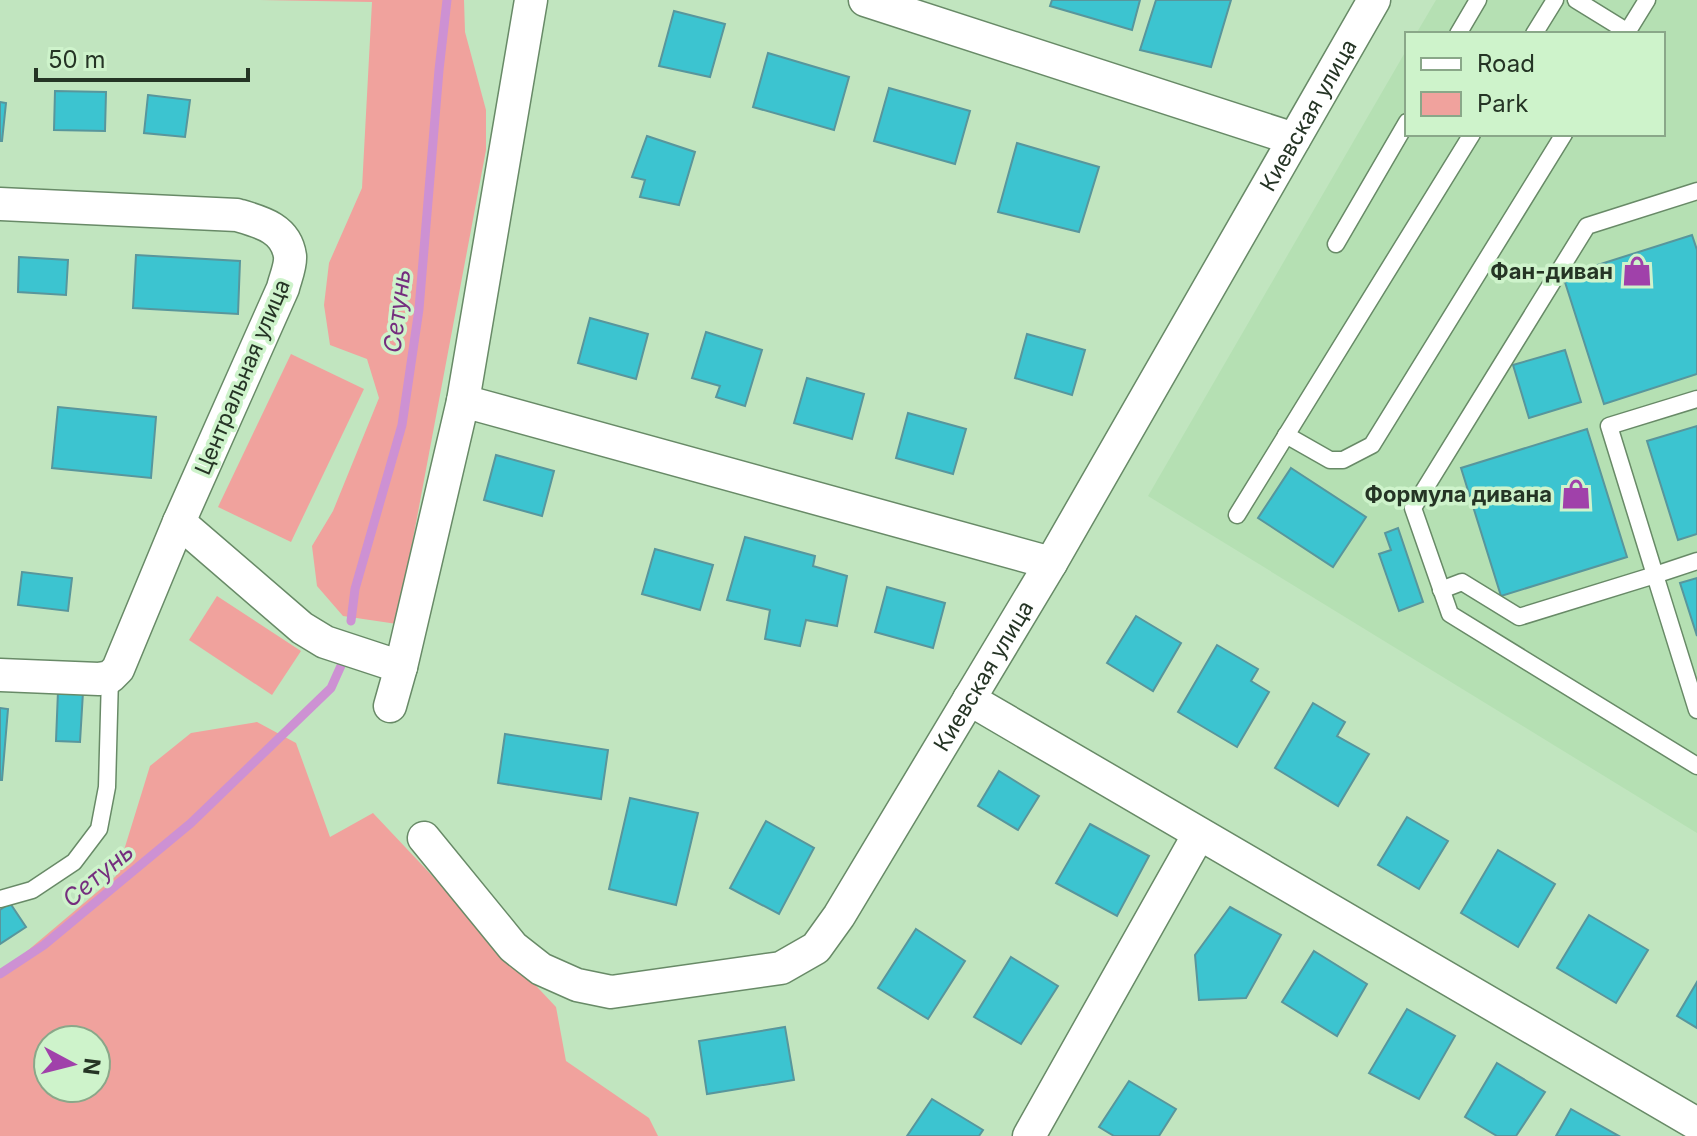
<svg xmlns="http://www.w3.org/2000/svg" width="1697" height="1136" viewBox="0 0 1697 1136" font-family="Inter,sans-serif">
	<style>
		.built { fill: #b5e0b3 }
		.green { fill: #f0a29d; fill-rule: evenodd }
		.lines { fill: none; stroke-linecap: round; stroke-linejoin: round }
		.stream { stroke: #cd91d3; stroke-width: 9 }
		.building { fill: #3cc4d0; stroke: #58969c; stroke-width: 2 }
		.lane-casing { stroke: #688a67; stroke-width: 19 }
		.street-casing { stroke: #688a67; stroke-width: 35 }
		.lane { stroke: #fff; stroke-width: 16 }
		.street { stroke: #fff; stroke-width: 32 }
		.labels { text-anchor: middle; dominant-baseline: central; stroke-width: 7; stroke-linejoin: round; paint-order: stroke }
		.street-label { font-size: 22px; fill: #253425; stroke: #cef3cb }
		.poi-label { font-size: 22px; font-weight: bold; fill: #253425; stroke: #cef3cb; text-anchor: end }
		.water-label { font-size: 24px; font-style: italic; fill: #752e7e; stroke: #cef3cb }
	</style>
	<rect width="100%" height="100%" fill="#c1e5bf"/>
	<path class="built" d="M1436,0H1697V833L1148,496L1407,49V134H1663V34H1416Z"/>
	<g class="green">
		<path d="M260,0H464L465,32L486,110V150L397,624L343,616L317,586L312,546L333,511L379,398L367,359L330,345L324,305L329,263L362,188L372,2Z"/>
		<path d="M291,354L364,389L291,542L218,507Z"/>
		<path d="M217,596L301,651L272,695L189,640Z"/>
		<path d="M257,722L296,743L330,837L373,813L556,1007L566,1061L649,1118L658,1136H0V974L116,876L150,766L191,733ZM48,1040H96V1088H48Z"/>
	</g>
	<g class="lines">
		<g class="stream">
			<path d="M351,621L355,589L402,425L419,309L439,70L447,0"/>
			<path d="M0,974L44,945L191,823L331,688L344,659"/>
		</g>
	</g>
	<g class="building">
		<path d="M1052,0H1140L1132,30L1050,6Z"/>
		<path d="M1156,0H1231L1211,67L1140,50Z"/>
		<path d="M674,11L725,24L710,77L659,66Z"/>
		<path d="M768,53L849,77L834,130L753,107Z"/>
		<path d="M889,88L970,111L955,164L874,141Z"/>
		<path d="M55,91L106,92L105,131L54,130Z"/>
		<path d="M148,95L190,100L185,137L144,133Z"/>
		<path d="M0,102L6,103L2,141H0Z"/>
		<path d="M647,136L695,152L679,205L640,197L645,180L632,177Z"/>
		<path d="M1017,143L1099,167L1079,232L998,212Z"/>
		<path d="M1692,235L1697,250V374L1604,404L1563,276Z"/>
		<path d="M136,255L240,261L238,314L133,308Z"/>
		<path d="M19,257L68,260L66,295L18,292Z"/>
		<path d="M590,318L648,334L636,379L578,363Z"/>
		<path d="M706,332L762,350L745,406L716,397L720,386L692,378Z"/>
		<path d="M1027,334L1085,350L1072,395L1015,378Z"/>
		<path d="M1565,350L1581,402L1529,418L1513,365Z"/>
		<path d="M807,378L864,394L852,439L794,423Z"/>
		<path d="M58,407L156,417L151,478L52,468Z"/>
		<path d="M908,413L966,429L953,474L896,458Z"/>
		<path d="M1697,426V534L1678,540L1647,441Z"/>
		<path d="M1587,429L1627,557L1501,596L1461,468Z"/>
		<path d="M496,455L554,471L542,516L484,500Z"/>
		<path d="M1291,468L1366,517L1333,567L1258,518Z"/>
		<path d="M1398,528L1423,602L1399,611L1379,554L1391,550L1385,533Z"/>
		<path d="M745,537L815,556L813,566L847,576L837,626L806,620L800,646L765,639L770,610L727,600Z"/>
		<path d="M655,549L713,565L700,610L642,594Z"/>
		<path d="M22,572L72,578L68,611L18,605Z"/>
		<path d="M1697,578V636L1680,583Z"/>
		<path d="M887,587L945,603L933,648L875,632Z"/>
		<path d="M1136,616L1181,643L1153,691L1107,663Z"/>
		<path d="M1217,645L1258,669L1251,681L1269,692L1237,747L1178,712Z"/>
		<path d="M58,691L83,692L80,742L56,741Z"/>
		<path d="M1313,703L1345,722L1337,736L1369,754L1338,806L1275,768Z"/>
		<path d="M0,708L8,709L2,780H0Z"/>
		<path d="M505,734L608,750L601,799L498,783Z"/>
		<path d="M999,771L1039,796L1018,830L978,806Z"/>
		<path d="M630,798L698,813L676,905L609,889Z"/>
		<path d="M1407,817L1448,841L1419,889L1378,865Z"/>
		<path d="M766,821L814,848L779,914L730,888Z"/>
		<path d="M1090,824L1149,856L1117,916L1056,883Z"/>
		<path d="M1498,850L1555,884L1518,947L1461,913Z"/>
		<path d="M10,903L26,927L0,944V910Z"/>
		<path d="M1230,907L1281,935L1246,998L1199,1000L1195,955Z"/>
		<path d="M1589,915L1648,950L1616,1003L1557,968Z"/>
		<path d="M916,929L965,961L928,1019L878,988Z"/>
		<path d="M1314,951L1367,984L1337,1036L1282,1002Z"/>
		<path d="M1011,957L1058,986L1021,1044L974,1017Z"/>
		<path d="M1697,982V1028L1677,1016Z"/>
		<path d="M1407,1009L1455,1036L1419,1099L1369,1073Z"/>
		<path d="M785,1027L794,1080L707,1094L699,1041Z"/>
		<path d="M1497,1063L1545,1092L1516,1136H1497L1465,1117Z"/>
		<path d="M1129,1081L1176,1109L1159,1136H1114L1099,1127Z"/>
		<path d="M932,1099L983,1130L979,1136H907Z"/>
		<path d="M1571,1109L1619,1136H1556Z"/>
	</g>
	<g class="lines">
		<g class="lane-casing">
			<g id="lane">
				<path d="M1576,0L1628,32"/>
				<path d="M1458,34L1478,0"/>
				<path d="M1534,34L1555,0"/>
				<path d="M1626,34L1647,0"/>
				<path d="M1697,191L1587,226L1413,508L1450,614L1697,766"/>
				<path d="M1336,244L1407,122"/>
				<path d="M1697,399L1609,426L1655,575L1697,561"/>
				<path d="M1286,435L1330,460H1343L1372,445L1564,134"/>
				<path d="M1237,515L1472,134"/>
				<path d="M1441,590L1462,582L1519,617L1655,575L1697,710"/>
				<path d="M0,899L32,890L74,862L99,829L107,787L110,677"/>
			</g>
		</g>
		<g class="street-casing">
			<g id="street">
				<path d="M865,0L1294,139"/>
				<path d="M0,204L237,215C261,222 286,228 290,256C291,266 285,279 283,288L179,522L118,669L110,677L99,679L0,675"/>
				<path d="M463,401L1051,563"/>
				<path d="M179,522L302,628L325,642L401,667"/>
				<path d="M969,699L1697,1124"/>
				<path d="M390,706L401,667L463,401L531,0"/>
				<path id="s1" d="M424,838L513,947L541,969L577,985L611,992L781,968L816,948L839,916L1051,563L1374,0"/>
				<path d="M1029,1136L1199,834"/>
			</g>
		</g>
		<use href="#lane" class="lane"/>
		<use href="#street" class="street"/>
	</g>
	<defs>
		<g id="shop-bare" transform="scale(2.4)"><path d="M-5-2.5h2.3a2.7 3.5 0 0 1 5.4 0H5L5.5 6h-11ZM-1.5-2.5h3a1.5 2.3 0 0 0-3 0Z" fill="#a041aa" stroke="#cef3cb" stroke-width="2.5" paint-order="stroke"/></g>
	</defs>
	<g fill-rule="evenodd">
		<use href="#shop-bare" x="1637" y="271"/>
		<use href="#shop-bare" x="1576" y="494"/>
	</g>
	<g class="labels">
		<g class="street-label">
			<text stroke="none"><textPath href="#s1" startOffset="1430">Киевская улица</textPath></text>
			<text transform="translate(242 377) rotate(-67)">Центральная улица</text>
			<text stroke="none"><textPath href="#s1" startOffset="782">Киевская улица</textPath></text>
		</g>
		<g class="poi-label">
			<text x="1613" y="271">Фан-диван</text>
			<text x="1552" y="494">Формула дивана</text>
		</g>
		<g class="water-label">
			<text transform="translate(397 311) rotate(-83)">Сетунь</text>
			<text transform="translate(98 875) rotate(-40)">Сетунь</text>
		</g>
	</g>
	<rect x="1405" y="32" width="260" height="104" fill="#cef3cb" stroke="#8aa789" stroke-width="2"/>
	<rect x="1421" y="58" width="40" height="12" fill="#ffffff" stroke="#8aa789" stroke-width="2"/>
	<text x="1477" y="72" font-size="24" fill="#253425">Road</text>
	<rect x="1421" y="92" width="40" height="24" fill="#f0a29d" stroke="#8aa789" stroke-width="2"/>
	<text x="1477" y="112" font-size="24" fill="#253425">Park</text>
	<g transform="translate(72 1064) rotate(97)"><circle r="38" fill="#cef3cb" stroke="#8aa789" stroke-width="2"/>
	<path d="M0-6L14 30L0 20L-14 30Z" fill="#a041aa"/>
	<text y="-12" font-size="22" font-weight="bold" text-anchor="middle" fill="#253425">N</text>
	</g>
	<path d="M36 68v12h212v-12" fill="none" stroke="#253425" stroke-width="4"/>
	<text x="48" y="68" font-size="24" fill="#253425" stroke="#cef3cb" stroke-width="6" paint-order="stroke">50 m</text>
</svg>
